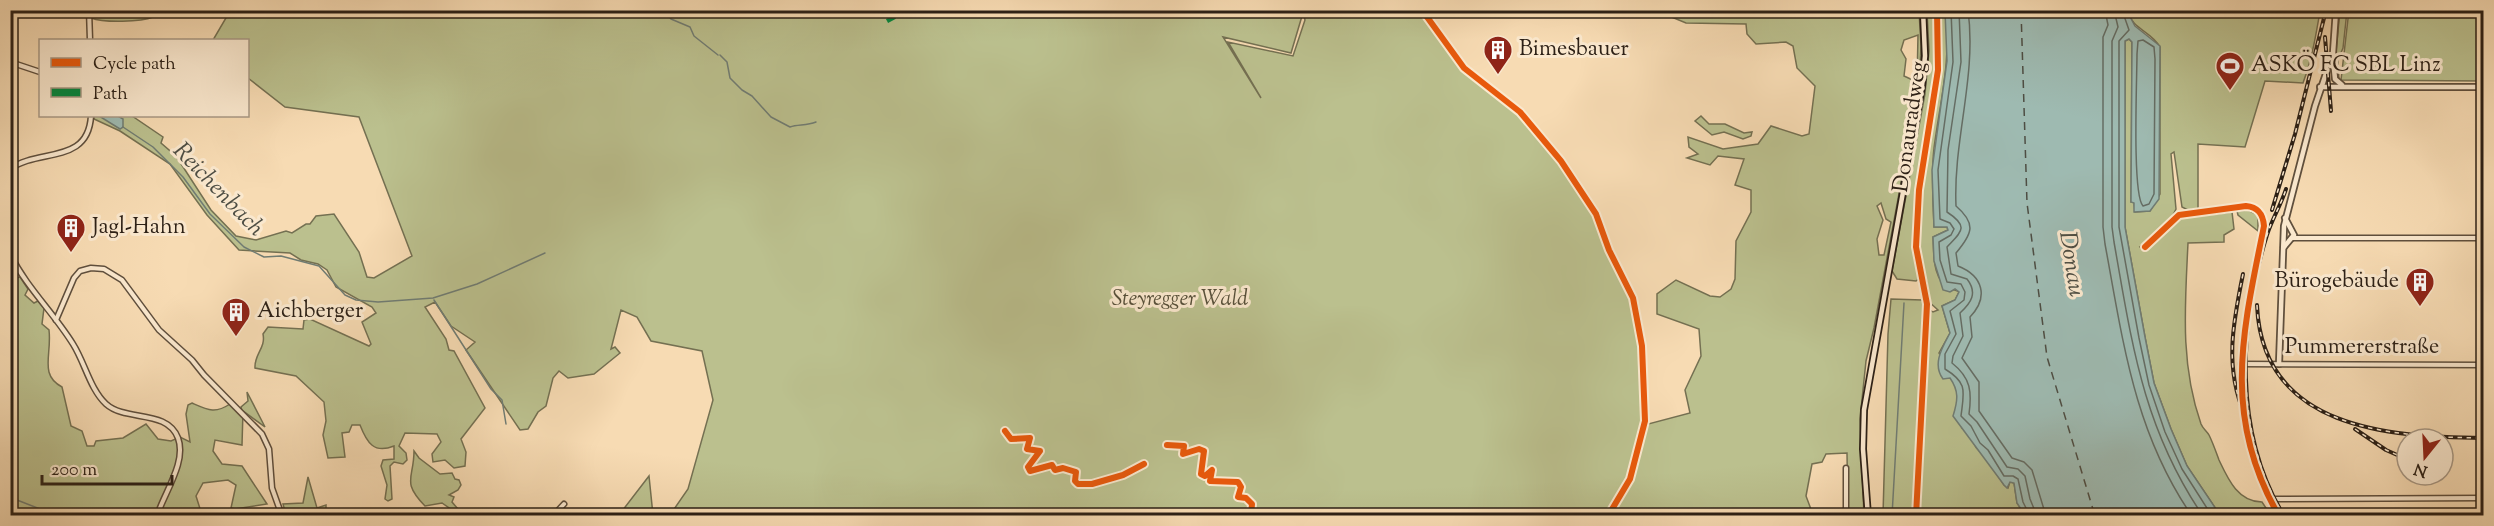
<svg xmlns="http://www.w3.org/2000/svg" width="2494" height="526" viewBox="0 0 2494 526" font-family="'Sorts Mill Goudy',serif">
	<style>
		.green { fill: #bbc08e; stroke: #747052; stroke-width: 1.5; fill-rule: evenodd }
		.water { fill: #9ebab1; stroke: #707c73; stroke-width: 1.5 }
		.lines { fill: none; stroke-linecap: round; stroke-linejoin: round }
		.shore { stroke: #656d64; stroke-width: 1.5 }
		.stream { stroke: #707c73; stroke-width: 1.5 }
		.ferry { stroke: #4e4e44; stroke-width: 1.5; stroke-dasharray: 8 6; stroke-linecap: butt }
		.minor-casing { stroke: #5f4f3d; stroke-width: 7 }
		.tertiary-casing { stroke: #5f4f3d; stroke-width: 8 }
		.secondary-casing { stroke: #2c2016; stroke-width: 8 }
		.minor { stroke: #fae8ce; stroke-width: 4 }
		.tertiary { stroke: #fae8ce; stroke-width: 4.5 }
		.secondary { stroke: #fae8ce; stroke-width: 4.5 }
		.rail-casing { stroke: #2c2016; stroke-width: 4 }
		.rail { stroke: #fae8ce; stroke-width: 1.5; stroke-dasharray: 4.5; stroke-linecap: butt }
		.quiet { stroke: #00873e; stroke-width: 4.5; stroke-dasharray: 9 4.5; stroke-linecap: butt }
		.cycleway-casing { stroke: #fae8ce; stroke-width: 10 }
		.cycleway { stroke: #e8590c; stroke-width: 6 }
		.labels { text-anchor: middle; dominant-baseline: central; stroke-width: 6; stroke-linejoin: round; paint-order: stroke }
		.poi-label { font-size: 22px; fill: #2c2016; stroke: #fae8ce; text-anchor: start }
		.street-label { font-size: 22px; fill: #2c2016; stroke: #fae8ce }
		.park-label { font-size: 22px; font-style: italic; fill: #57503a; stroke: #fae8ce }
		.water-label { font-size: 24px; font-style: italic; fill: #4e4e44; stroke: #fae8ce }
	</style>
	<rect width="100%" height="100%" fill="#f7dbb3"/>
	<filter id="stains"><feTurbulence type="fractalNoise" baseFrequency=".00333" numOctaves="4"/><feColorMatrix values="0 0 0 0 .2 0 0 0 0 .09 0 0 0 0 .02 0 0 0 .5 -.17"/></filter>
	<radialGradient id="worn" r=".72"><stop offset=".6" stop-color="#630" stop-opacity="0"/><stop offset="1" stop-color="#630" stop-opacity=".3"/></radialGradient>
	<g class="green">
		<path d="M2349,10L2483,11V81L2341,80Z"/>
		<path d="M91,11H147L153,13V17C141,22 104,23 91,18Z"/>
		<path d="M230,11H1299L1302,16L1291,53L1223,37L1261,98L1228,42L1293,56L1305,20L1303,11H1422L1462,64L1527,116L1578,180L1599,216L1617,264L1634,295L1645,354L1640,358L1643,425L1629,479L1607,515H670L688,489L713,400L702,351L651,341L637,317L621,310L611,349L615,347L620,353L594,374L568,378L559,371L553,378L546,406L538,412L528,429L520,430L466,350L475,342L451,326L435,302L425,307L446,339L449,350L454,351L485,408L461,439L466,452L465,466L454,468L445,460L433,462L432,454L441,442L437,434L405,433L399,446L406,453L407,460L403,464L394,462L390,466L392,499L388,501L385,499L387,485L381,466L383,460L394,459V446C374,454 367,443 360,425H352L349,432L342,433L345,457L328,458L323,435L326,421L324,402L296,376L255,368C254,354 266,348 263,334L268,327L303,329L304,320L310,319L369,346L371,344L362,322L376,313L372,307L336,287L327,270L318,264L301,260L290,253L239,250L207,215L170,164L120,131L94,119V116H132L163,137L161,143L176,156L211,210L236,236L256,240L286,231L292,233L306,224H310L316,216L334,214L359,252L367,277L374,278L412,256L359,117L285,107L248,78V40H213Z"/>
		<path d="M1657,11H1919L1921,46L1919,86L1874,328L1866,361L1860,419L1864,515H1848L1847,453L1826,454L1822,462L1812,464L1806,496L1812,512L1834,515L1609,516L1632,477L1648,424L1690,413L1685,390L1701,356L1699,329L1657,314V294L1676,280L1710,296L1720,297L1731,289L1735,279L1736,241L1751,212V190L1735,185L1744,159L1718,156L1710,165L1687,158L1698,154L1689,147L1688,137L1723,149L1758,144L1771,126L1802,136L1809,134L1815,86L1797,68L1793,46L1786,42L1756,44L1747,34L1746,24L1686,23ZM1918,35L1917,82L1904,76L1906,59L1901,50L1904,40ZM1881,203L1886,219L1891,222L1884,255H1879L1877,239L1883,220L1877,206Z"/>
		<path d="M1927,11H1935C1944,79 1922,145 1917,213C1916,236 1914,254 1921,277L1916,281L1897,279L1892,271L1925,94L1929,51Z"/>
		<path d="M1938,11H1945C1952,58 1940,102 1934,148C1931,174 1933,201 1934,227H1947L1948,230L1933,237C1934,254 1932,281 1951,289C1954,290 1957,290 1959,292L1955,300L1942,306L1950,333L1939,353L1957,388L1962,428C1974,433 1971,448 1983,453L2004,485L2008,488L2010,482L2014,483L2017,503L2025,515L1918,516L1927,308L1933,312L1938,310L1928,301L1927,283L1919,261L1918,245L1920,190L1940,70Z"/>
		<path d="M2127,11H2320C2316,35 2312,59 2303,83L2265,81L2245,147L2198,144V209L2188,210L2182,207L2174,152L2171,154L2176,209L2169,223L2140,247L2145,250L2180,218L2232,212L2234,229L2224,235V242L2188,243C2185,306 2180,364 2201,424C2203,429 2207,431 2209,435C2213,443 2216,452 2219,460C2228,479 2238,502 2262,502L2270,514L2275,515H2220L2187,466L2171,429L2154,383L2145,337L2125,227V41L2129,39L2132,42L2131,202H2134L2135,212L2150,211L2160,194V47C2151,31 2133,30 2127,11Z"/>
		<path d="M2340,11H2347L2343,48L2338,60L2339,80L2335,62Z"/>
		<path d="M1701,116L1709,124H1725L1744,133L1752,132L1751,136L1743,139L1724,132L1712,135L1695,121Z"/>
		<path d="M2248,210L2258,215V231L2238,215L2237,211Z"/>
		<path d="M10,270L16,288V278L20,277L28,289L25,295L34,303L38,301L44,308L42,324L49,330C52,355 39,375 62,387L71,426L82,431L87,446H94L96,441L123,438L146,424L158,439L171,441L180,437L190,442L186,414L188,405L192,403C208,410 215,414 230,404L242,411L241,407L248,401L247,392L265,427L243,411L242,445L215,440L213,451L222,464L242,466L267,504L235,509L231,508L236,485L228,480L203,483L196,496L202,515L17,516L11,511Z"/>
		<path d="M1891,299L1922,300L1925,303L1915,515H1883L1888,334Z"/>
		<path d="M414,451L419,458L440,474L452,473L455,479L459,480L461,485L458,490L449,495L454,497L452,502L458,509L455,513L458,515H442L452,514V510L442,503L425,506C401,481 414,479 414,451Z"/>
		<path d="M649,476L653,515H619Z"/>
		<path d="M308,477L317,508L326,505V512L318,515H286L283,504L303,503Z"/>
	</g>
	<g class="water">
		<path d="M1945,11H2127L2135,26L2160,46L2159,199L2150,211L2134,212V203L2131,202L2132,42L2129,39L2125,41V227L2145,337L2154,383L2171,429L2187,466L2220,515H2025L2017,503L2014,483L2010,482L2007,488L2004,485L1953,416C1958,400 1959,391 1950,378L1943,379C1932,364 1942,348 1950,333L1942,306L1955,300L1959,292L1955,289L1950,292L1943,290L1934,261L1933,237L1948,230L1947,227H1934L1932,170L1947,61Z"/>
		<path d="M99,116H118L123,119V127L120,129Z"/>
	</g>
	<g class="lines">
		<g class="shore">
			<path d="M1951,10L1953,62L1938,170L1940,219L1950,223L1954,229L1951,235L1939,242L1940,260L1947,282L1961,284L1965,292L1964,300L1950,311L1956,334L1945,354V369C1968,383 1964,391 1961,416L1971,426L1980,443L1988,450L2004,476H2013L2018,479L2023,502L2030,516"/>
			<path d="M1959,10L1961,62L1948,150L1947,212C1970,227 1961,232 1947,247L1951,274L1967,279C1978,293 1971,303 1960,313L1963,336L1953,356L1952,363C1971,378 1972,392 1969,414L1977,422L2007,467L2018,469L2025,476L2030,499L2037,516"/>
			<path d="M1968,10C1977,76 1953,140 1956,206C1977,224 1972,234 1956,253L1958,266C1983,276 1989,297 1970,317L1972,337L1962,358L1979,382V411L2012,458L2024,462L2032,470L2046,516"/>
			<path d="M2105,10L2108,25L2103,37V227L2105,244C2123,341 2134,432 2192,516"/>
			<path d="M2114,10L2118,27L2112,41V227L2114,242C2132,344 2143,428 2203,516"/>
			<path d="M2122,10L2129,30L2119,41V227L2139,338L2149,385L2165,432L2182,469L2212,516"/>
			<path d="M2143,40L2154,47L2155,59L2154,194L2149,204L2143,206C2132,195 2137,78 2137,54L2138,41Z"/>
		</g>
		<g class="stream">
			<path d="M664,10L671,19L690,27L694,36L718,55"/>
			<path d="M720,55L727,62L730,78L742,90L752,96L771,117L790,127C798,124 806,126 816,122"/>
			<path d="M123,127L153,147L183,177L210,214L244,247L264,257L281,256L319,266L345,295L356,300L378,302L433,298L477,284L545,253"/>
			<path d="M434,300L491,389L502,400L506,424"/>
			<path d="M10,493L17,500L58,516"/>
			<path d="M1892,516L1904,303"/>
		</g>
		<path class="ferry" d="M2021,10L2027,203L2047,357L2095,516"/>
		<g class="minor-casing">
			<g id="minor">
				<path d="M89,10L90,40"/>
				<path d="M1422,10L1464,68L1520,112L1561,161L1596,214L1609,250L1633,298L1642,346L1645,421L1630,479L1608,516"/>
				<path d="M10,62L40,72"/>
				<path d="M10,169C39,148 88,165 91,116"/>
				<path d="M2292,238H2484"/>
				<path d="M2145,247L2179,215L2246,206C2258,207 2263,214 2264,226C2243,330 2221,416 2279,516"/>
				<path d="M10,254C27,288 53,312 73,344C85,363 90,389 106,404C126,422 167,409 178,438C187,462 164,493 157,516"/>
				<path d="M56,320L74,278L80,271L91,268L104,269L122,280L159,330L192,360L204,375L262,434L269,449L272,488L282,516"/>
				<path d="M2241,364L2484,365"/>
				<path d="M1846,468V516"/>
				<path d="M2270,499L2484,498"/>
				<path d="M553,516L564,504"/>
			</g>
		</g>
		<g class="tertiary-casing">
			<g id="tertiary">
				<path d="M2333,59L2335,79L2342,85"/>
				<path d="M2320,87H2484"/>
				<path d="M2284,247L2294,235L2285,218"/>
				<path d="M2279,364L2284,226L2315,106L2333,53L2336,10"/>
			</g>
		</g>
		<g class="secondary-casing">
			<path id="secondary" d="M1868,516L1863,449L1864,410L1922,86L1925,56L1923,10"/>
		</g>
		<use href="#minor" class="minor"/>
		<use href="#tertiary" class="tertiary"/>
		<use href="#secondary" class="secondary"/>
		<g class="rail-casing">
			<g id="rail">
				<path d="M2325,37L2331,111"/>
				<path d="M2272,210L2295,134L2326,10"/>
				<path d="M2243,274C2233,323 2224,368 2245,415"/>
				<path d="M2257,305C2262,429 2388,437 2484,438"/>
				<path d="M2355,429L2386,450L2404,458"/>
				<path d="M2284,516C2233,432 2239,325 2267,235C2272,219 2281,205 2286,189"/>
			</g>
		</g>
		<use href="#rail" class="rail"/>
		<g class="quiet">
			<path d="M887,21L907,10"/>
			<path d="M1264,516L1272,510L1271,516"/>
		</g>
		<g class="cycleway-casing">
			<g id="cycleway">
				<path d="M1422,10L1464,68L1520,112L1561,161L1596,214L1609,250L1633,298L1642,346L1645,421L1630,479L1608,516"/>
				<path d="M2145,247L2179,215L2246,206C2258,207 2263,214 2264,226C2243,330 2221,416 2279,516"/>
				<path d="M1005,431L1011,439L1030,438L1027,449L1040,451L1028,467L1030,471L1052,465L1055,470L1063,468L1076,472L1075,481L1078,484H1092L1123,475L1144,464"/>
				<path d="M1167,445L1184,446L1183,454L1199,449L1204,451L1201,474L1205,476L1212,470L1210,481L1238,482L1241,487L1238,497L1246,498L1252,504L1251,516"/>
				<path d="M1916,516L1927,304L1916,247L1919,190L1938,70L1937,10"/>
			</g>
		</g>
		<use href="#cycleway" class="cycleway"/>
	</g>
	<defs>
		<g id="building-pin" transform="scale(1.5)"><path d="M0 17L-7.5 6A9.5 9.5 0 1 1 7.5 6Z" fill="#8f2418" stroke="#fae8ce"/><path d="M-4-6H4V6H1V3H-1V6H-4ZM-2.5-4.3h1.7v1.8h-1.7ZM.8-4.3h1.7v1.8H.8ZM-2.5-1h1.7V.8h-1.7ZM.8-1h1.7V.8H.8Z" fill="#fff"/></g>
		<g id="stadium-pin" transform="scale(1.5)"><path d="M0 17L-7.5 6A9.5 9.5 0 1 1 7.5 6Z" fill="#8f2418" stroke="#fae8ce"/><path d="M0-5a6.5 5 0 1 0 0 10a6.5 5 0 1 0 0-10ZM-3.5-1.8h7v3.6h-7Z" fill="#fff"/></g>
	</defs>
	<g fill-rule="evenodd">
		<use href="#building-pin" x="1498" y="50"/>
		<use href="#stadium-pin" x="2230" y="66"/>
		<use href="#building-pin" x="71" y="228"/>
		<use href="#building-pin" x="2420" y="282"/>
		<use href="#building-pin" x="236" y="312"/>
	</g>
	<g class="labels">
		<g class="poi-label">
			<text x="1519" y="50">Bimesbauer</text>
			<text x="2251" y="66">ASKÖ FC SBL Linz</text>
			<text x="92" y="228">Jagl-Hahn</text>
			<text x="2399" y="282" text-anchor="end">Bürogebäude</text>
			<text x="257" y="312">Aichberger</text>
		</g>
		<g class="street-label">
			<text transform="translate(1911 127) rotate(-82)">Donauradweg</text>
			<text x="2362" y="348">Pummererstraße</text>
		</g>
		<g class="park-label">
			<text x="1180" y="300">Steyregger Wald</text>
		</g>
		<g class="water-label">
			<text transform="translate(218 190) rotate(46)">Reichenbach</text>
			<text transform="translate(2071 264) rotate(81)">Donau</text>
		</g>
	</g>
	<rect width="2494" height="526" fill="none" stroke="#f7dbb3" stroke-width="36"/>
	<rect x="12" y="12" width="2470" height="502" fill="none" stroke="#2c2016" stroke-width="3"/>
	<rect x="18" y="18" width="2458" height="490" fill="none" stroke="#2c2016" stroke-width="1.5"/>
	<rect x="39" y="39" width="210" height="78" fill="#fae8ce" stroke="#a89884" stroke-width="1.5"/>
	<rect x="51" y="58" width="30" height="9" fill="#e8590c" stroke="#a89884" stroke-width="1.5"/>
	<text x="93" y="69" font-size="18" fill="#2c2016">Cycle path</text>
	<rect x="51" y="88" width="30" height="9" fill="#00873e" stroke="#a89884" stroke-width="1.5"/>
	<text x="93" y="99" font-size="18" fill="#2c2016">Path</text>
	<g transform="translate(2425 457) rotate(198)"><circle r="28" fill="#fae8ce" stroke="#a89884" stroke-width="1.5"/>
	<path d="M0-4.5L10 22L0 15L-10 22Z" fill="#8f2418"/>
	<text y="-9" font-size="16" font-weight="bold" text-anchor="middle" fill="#2c2016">N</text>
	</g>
	<path d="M42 475v9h130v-9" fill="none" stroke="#2c2016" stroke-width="3"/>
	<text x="51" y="475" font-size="18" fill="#2c2016" stroke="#fae8ce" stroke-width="4.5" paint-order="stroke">200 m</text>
	<rect width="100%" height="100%" filter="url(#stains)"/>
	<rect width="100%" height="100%" fill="url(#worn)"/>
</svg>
